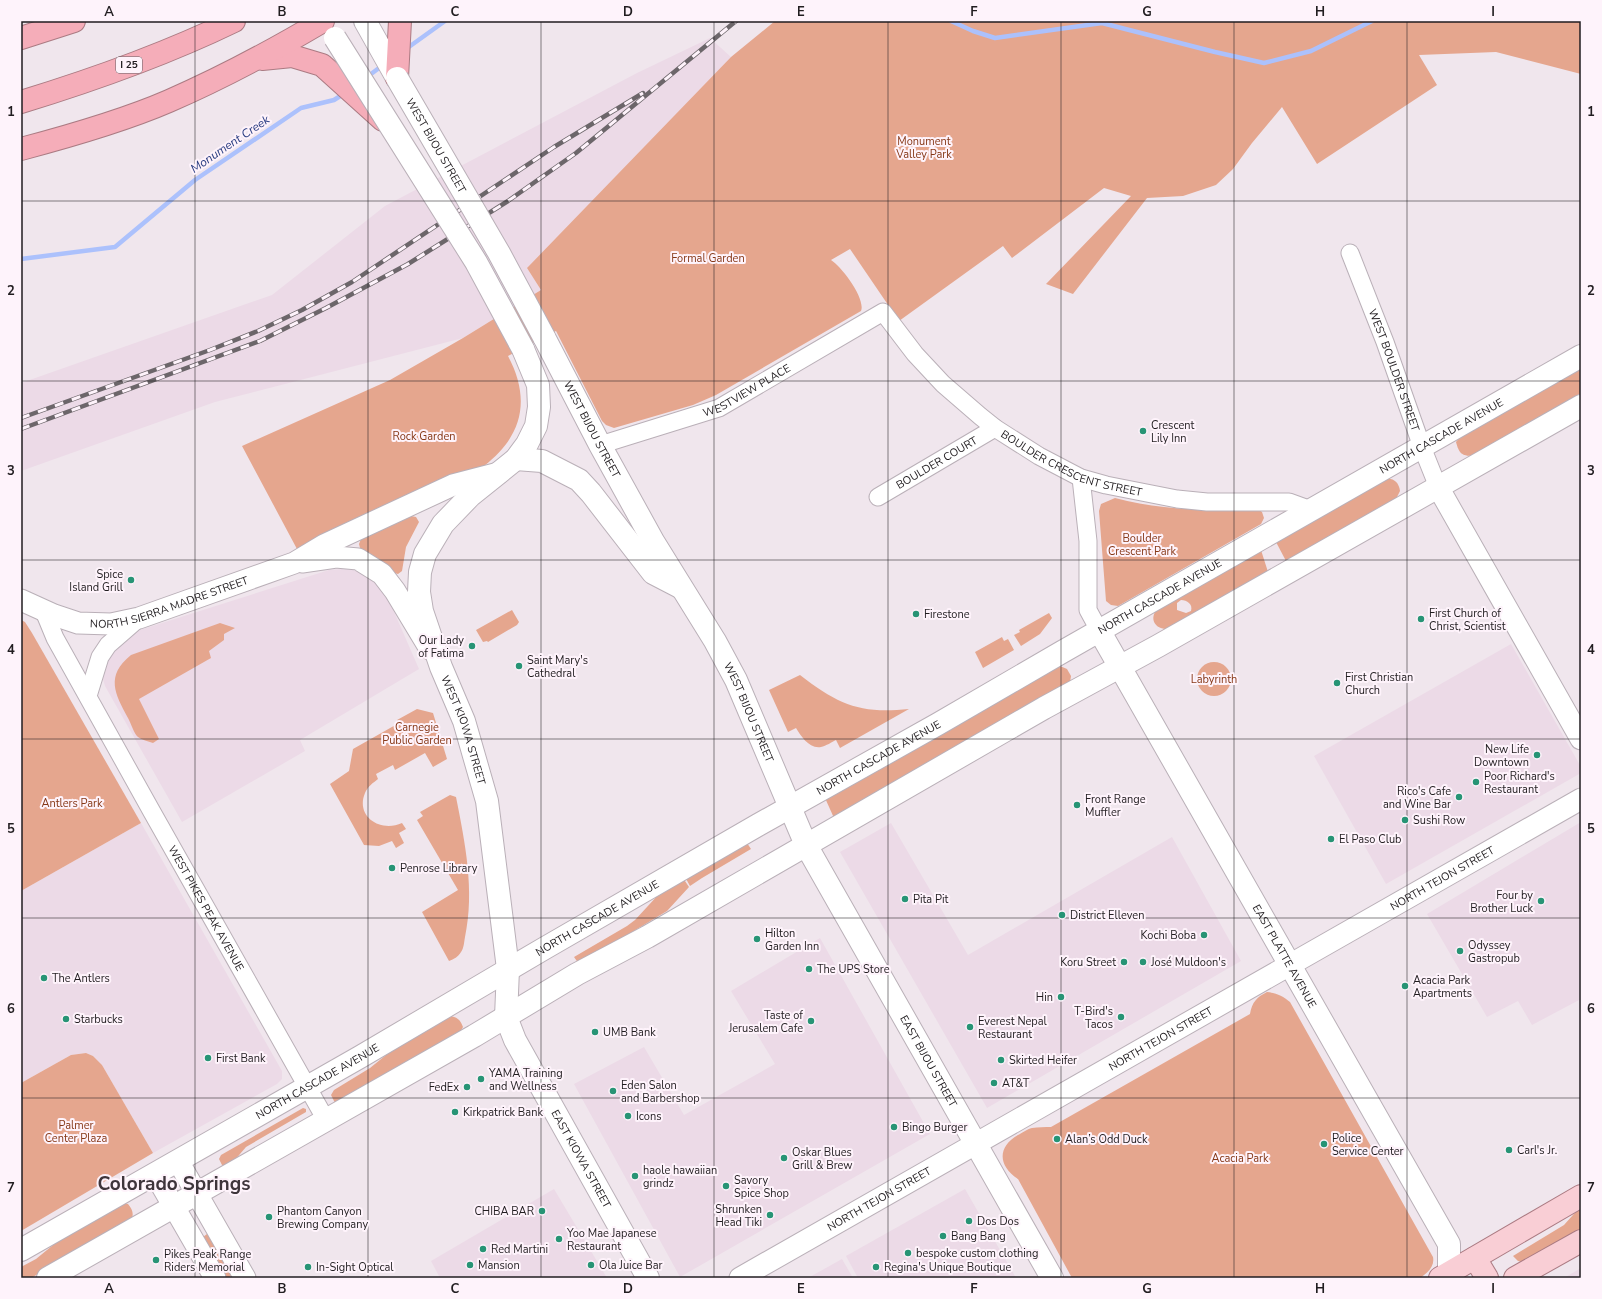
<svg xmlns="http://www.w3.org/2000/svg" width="1602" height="1299" viewBox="0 0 1602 1299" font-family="'Nunito Sans',sans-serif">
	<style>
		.built { fill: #ecdae7 }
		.green { fill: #e5a68e; fill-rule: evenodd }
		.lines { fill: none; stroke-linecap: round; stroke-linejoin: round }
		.stream { stroke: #acc1fc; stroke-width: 4.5 }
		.minor-casing { stroke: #bab0b8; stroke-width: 19 }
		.tertiary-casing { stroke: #bab0b8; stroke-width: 23 }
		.secondary-casing { stroke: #bab0b8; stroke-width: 24 }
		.primary-casing { stroke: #ab7b83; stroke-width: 24 }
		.motorway-casing { stroke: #ab7b83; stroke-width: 24 }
		.minor { stroke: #fff; stroke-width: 17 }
		.tertiary { stroke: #fff; stroke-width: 21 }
		.secondary { stroke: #fff; stroke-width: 22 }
		.primary { stroke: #f9ced5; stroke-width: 22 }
		.motorway { stroke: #f5adb9; stroke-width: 22 }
		.rail-casing { stroke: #6c666a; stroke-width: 4.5 }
		.rail { stroke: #fef3fb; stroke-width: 3; stroke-dasharray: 9; stroke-linecap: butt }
		.secondary-bridge-casing { stroke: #bab0b8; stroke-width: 24; stroke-linecap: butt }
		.secondary-bridge { stroke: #fff; stroke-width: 22 }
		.grid { fill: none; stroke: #211d20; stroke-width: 1; stroke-opacity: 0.55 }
		.poi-dot { fill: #279475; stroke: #fef3fb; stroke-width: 1.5 }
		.labels { text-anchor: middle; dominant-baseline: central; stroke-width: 4; stroke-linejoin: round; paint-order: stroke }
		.shield { fill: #fef3fb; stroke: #635d62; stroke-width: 1 }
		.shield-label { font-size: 10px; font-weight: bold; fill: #211d20 }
		.park-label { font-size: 11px; fill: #863817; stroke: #fef3fb }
		.street-label { font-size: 11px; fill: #211d20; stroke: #fef3fb }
		.poi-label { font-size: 11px; fill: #211d20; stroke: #fef3fb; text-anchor: start }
		.water-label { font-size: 12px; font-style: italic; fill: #2b3e82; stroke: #fef3fb }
		.town-label { font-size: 19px; font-weight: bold; fill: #3e353b; stroke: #fef3fb }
		.neatline { fill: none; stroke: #211d20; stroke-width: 1.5 }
		.grid-label { font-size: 13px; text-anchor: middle; font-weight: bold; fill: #211d20 }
	</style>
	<rect width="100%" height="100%" fill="#f0e6ed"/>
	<g class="built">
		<path d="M710,38L731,57L527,268L541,290L463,338L215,402L21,471V383L272,295L385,206L637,73Z"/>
		<path d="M342,569L353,570L364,574L381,588L388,598L419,669L300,740L305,751L182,822L105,686L101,672L108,654L131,634L143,629L329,570Z"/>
		<path d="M1511,644L1581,767V773L1386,884L1314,756Z"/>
		<path d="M1581,822V999L1532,1025L1518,1001L1487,1017L1427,914Z"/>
		<path d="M141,823L282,1071V1079L277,1084L153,1153L102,1065L93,1056L86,1053L71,1055L21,1083V891Z"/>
		<path d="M891,823L968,955L1172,837L1241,961L987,1108L840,852Z"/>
		<path d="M820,938L930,1134L680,1277L574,1084L644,1047L684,1115L775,1064L731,991Z"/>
		<path d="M554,1189L607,1278H440L431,1261Z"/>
		<path d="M965,1189L1016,1278H858L846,1256Z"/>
		<path d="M842,1259L853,1278H808Z"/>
		<path d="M1581,1268V1278H1564Z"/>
	</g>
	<g class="green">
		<path d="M775,21H1581V74L1496,52L1419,55L1437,85L1317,164L1282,107L1252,143L1233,169L1216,185L1183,196L1147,198L1073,294L1046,284L1131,196L1104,188L1012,258L1003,246L899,321L850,249L831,260C842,267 866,299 861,311L716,395L693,405L614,428L606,425L602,421L556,331L508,356C531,399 523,436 484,466L297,549L242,446L390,380L463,338L541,290L527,268L731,57Z"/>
		<path d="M1581,366V393L1473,456C1461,456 1459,453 1456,442L1463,433Z"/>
		<path d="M1386,479C1394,478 1399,483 1400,491L1396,499L1286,561L1276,542Z"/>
		<path d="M1115,498C1162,510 1209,512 1256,508L1262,512L1264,518L1261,524L1118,606L1111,605L1106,601L1099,511L1101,504Z"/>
		<path d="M411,516L416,517L419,522L406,547L402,571L398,574L394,573L361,552L359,544L361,539Z"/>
		<path d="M1261,550L1268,572L1167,629C1155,629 1149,619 1157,609ZM1181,600C1187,600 1193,604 1191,611L1186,613L1177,610V603Z"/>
		<path d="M512,610L519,622L517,625L488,642L487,641L483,642L476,630Z"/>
		<path d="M1049,613L1052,618L1040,634L1021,646L1014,635L1020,632L1019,630Z"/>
		<path d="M21,620L25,622L32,633L141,823L21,891Z"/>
		<path d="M220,623L235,628L224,634V640L209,651L211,658L139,699L159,739L153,743C148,741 142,740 138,737C134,734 131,723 128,718C115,694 105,676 131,655Z"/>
		<path d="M1002,637L1004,641L1008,639L1014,650L983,668L975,652Z"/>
		<circle cx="1214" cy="679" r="17"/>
		<path d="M1057,667L1060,666L1067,669L1071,676L1070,683L834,818L825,798Z"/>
		<path d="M800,675C839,705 860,714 909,709L840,748L836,740C832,742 826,746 821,747C809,749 801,736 796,728L788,732L769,690Z"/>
		<path d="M417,709L433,713L447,759L433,767L425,753L395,770L393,765L376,774L378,779C373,783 368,786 365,793C355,817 381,833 402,823L406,829L399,833L404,843L396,848L392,841L379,846L364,845L330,784L349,771L353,749L399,723L397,720Z"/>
		<path d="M450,795L456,797C465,842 475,891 465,937C464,942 464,948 461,952C458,957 454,959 449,961L422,912L458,890L417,820L423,816L420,812Z"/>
		<path d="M747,843L751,849L702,878L690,886L685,877Z"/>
		<path d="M683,878L689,887L667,911L579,964L574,957L627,926L635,920L659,894Z"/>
		<path d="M1267,992C1277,993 1283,996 1290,1002L1433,1257C1435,1267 1427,1273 1420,1278H1072L1018,1179C998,1166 997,1147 1018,1135C1022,1133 1027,1129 1032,1128C1038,1127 1045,1127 1051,1127L1250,1014C1252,1002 1257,997 1267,992Z"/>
		<path d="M449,1016C457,1017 460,1019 463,1027L459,1034L335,1103L331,1095L334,1090L370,1068L401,1043Z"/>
		<path d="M86,1053L93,1056L102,1065L153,1153L21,1231V1083L71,1055Z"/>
		<path d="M303,1108L306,1109V1112L246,1147L234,1161L227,1166L222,1165L219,1159L221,1155Z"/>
		<path d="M120,1203L128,1204C133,1210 134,1214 131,1221L31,1278H21V1267L36,1259L58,1241Z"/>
		<path d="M1581,1206V1232L1525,1263L1518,1261L1513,1256L1564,1225Z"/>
		<path d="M207,1234L211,1236L231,1272V1276L228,1278H224L203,1237Z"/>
	</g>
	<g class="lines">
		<g class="stream">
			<path d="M951,21L973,31L995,38L1102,23L1215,52L1264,63L1311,51L1372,21"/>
			<path d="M406,49L445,21"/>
			<path d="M367,77L383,65"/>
			<path d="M21,259L115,247L195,180L301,108L334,100L345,93"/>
		</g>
		<g class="minor-casing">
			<g id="minor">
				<path id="s1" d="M1350,253L1385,342L1422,447L1438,487"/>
				<path id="s2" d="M600,445L719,408L883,312L915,354L943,384L980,416L995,428L1039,456L1081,478L1106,485L1177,499L1207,502H1289L1311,510"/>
				<path d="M1081,478L1088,541V610L1100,632"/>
				<path id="s3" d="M878,497L995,428"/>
				<path id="s4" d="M43,609L55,638L152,812L326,1120"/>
				<path d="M88,696L100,657L108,645L139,618"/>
			</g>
		</g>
		<g class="tertiary-casing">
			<g id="tertiary">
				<path d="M1438,487L1581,739"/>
				<path d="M302,562L336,557L358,559L382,574L395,591L430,649"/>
				<path id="s5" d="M21,600L54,615L78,623L111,624L139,618L294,563L324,545L453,485L499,473"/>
				<path d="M178,1161L245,1278"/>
				<path d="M155,1174L215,1278"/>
				<path id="s6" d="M740,1278L1581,799"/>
			</g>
		</g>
		<g class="secondary-casing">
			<g id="secondary">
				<path d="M365,21L397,78"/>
				<path id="s7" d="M544,337L600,445L653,541L715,641L736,680L806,845L819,868L1052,1278"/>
				<path id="s8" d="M523,349L538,385L539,407L536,426L527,444L516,459L470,496L443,524L425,554L420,572L419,592L422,611L441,667L464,721L487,801L508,969L506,1017L515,1040L648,1278"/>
				<path d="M516,459L542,461L579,480L591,493L653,573L680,587"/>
				<path id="s9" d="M1100,632L1449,1244V1273"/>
				<path id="s10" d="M21,1250L360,1057L545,948L758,825L938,724L1062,652L1581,356"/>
				<path d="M48,1278L474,1036L577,974L647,937L1044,708L1158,646L1581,406"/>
			</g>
		</g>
		<g class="primary-casing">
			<g id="primary">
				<path d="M1475,1258L1487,1278"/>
				<path d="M1440,1278L1581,1196"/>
				<path d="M1515,1278L1581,1241"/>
			</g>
		</g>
		<g class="motorway-casing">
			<g id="motorway">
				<path d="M21,38L74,21"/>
				<path d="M262,59L292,56L322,65L383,120"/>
				<path d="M397,78L400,21"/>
				<path d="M21,102C93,80 166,54 234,21"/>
				<path d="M21,149C70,136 123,121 169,101C222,78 274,50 323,21"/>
			</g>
		</g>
		<use href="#minor" class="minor"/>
		<use href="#tertiary" class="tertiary"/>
		<use href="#secondary" class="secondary"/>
		<use href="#primary" class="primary"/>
		<use href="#motorway" class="motorway"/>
		<g class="rail-casing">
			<g id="rail">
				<path d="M21,418L210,350L258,331L302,310L352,282L554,147L643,93"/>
				<path d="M21,429L260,341L326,308L408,264L508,201L576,153L736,21"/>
			</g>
		</g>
		<use href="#rail" class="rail"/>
		<g class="secondary-bridge-casing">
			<g id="secondary-bridge">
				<path d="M335,38L476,262L523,349"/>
				<path id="s11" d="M397,78L499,253L544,337"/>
			</g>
		</g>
		<use href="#secondary-bridge" class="secondary-bridge"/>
	</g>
	<path class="grid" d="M195,21V1278M368,21V1278M541,21V1278M714,21V1278M888,21V1278M1061,21V1278M1234,21V1278M1407,21V1278M21,201H1581M21,381H1581M21,560H1581M21,739H1581M21,918H1581M21,1098H1581"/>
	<g class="poi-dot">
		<circle cx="1143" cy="431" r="4"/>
		<circle cx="131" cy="580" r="4"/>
		<circle cx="916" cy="614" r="4"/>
		<circle cx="1421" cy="619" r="4"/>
		<circle cx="472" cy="646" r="4"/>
		<circle cx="519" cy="666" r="4"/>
		<circle cx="1337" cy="683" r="4"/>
		<circle cx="1537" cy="755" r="4"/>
		<circle cx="1476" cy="782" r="4"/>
		<circle cx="1459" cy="797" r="4"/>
		<circle cx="1077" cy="805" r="4"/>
		<circle cx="1405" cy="820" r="4"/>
		<circle cx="1331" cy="839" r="4"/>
		<circle cx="392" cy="868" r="4"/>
		<circle cx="905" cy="899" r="4"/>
		<circle cx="1541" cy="901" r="4"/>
		<circle cx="1062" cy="915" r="4"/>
		<circle cx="1204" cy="935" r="4"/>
		<circle cx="757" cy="939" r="4"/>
		<circle cx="1460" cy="951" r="4"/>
		<circle cx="1124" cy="962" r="4"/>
		<circle cx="1143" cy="962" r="4"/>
		<circle cx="809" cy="969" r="4"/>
		<circle cx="44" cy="978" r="4"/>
		<circle cx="1405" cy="986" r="4"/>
		<circle cx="1061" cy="997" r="4"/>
		<circle cx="1121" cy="1017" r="4"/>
		<circle cx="66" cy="1019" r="4"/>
		<circle cx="811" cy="1021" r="4"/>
		<circle cx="970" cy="1027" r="4"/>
		<circle cx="595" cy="1032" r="4"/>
		<circle cx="208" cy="1058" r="4"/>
		<circle cx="1001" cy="1060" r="4"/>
		<circle cx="481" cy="1079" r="4"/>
		<circle cx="994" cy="1083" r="4"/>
		<circle cx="467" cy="1087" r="4"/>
		<circle cx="613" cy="1091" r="4"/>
		<circle cx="455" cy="1112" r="4"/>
		<circle cx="628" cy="1116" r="4"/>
		<circle cx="894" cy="1127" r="4"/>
		<circle cx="1057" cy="1139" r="4"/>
		<circle cx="1324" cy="1144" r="4"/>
		<circle cx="1509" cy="1150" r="4"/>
		<circle cx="784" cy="1158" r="4"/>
		<circle cx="635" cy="1176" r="4"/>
		<circle cx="726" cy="1186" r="4"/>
		<circle cx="542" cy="1211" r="4"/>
		<circle cx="770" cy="1215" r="4"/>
		<circle cx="269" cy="1217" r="4"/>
		<circle cx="969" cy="1221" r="4"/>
		<circle cx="943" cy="1236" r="4"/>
		<circle cx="559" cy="1239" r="4"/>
		<circle cx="483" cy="1249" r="4"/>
		<circle cx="908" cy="1253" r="4"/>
		<circle cx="156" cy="1260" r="4"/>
		<circle cx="470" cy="1265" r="4"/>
		<circle cx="591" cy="1265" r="4"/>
		<circle cx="308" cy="1267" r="4"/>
		<circle cx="876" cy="1267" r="4"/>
	</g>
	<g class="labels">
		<rect class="shield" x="116" y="57" width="26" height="16" rx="3"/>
		<g class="shield-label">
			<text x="129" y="65">I 25</text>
		</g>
		<g class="park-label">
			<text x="924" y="141">Monument<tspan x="924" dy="13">Valley Park</tspan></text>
			<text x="708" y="258">Formal Garden</text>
			<text x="424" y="436">Rock Garden</text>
			<text x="1142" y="538">Boulder<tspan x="1142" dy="13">Crescent Park</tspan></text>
			<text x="1214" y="679">Labyrinth</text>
			<text x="417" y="727">Carnegie<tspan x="417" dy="13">Public Garden</tspan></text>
			<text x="72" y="803">Antlers Park</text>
			<text x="76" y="1125">Palmer<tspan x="76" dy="13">Center Plaza</tspan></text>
			<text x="1240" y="1158">Acacia Park</text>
		</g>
		<g class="street-label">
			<text stroke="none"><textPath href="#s11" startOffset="78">WEST BIJOU STREET</textPath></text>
			<text stroke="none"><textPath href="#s1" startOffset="125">WEST BOULDER STREET</textPath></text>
			<text stroke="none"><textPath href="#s2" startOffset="157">WESTVIEW PLACE</textPath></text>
			<text stroke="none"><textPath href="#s7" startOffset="104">WEST BIJOU STREET</textPath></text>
			<text stroke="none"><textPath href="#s10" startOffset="1637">NORTH CASCADE AVENUE</textPath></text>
			<text stroke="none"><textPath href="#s3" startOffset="68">BOULDER COURT</textPath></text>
			<text stroke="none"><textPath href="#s2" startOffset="562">BOULDER CRESCENT STREET</textPath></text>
			<text stroke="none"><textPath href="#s10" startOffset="1313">NORTH CASCADE AVENUE</textPath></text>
			<text stroke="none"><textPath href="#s5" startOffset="156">NORTH SIERRA MADRE STREET</textPath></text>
			<text stroke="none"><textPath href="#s7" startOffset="428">WEST BIJOU STREET</textPath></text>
			<text stroke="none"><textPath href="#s8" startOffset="436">WEST KIOWA STREET</textPath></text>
			<text stroke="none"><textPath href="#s10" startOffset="989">NORTH CASCADE AVENUE</textPath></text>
			<text stroke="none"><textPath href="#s6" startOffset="808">NORTH TEJON STREET</textPath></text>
			<text stroke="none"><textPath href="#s4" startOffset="341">WEST PIKES PEAK AVENUE</textPath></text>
			<text stroke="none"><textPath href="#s10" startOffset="665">NORTH CASCADE AVENUE</textPath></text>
			<text stroke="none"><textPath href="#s9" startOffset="373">EAST PLATTE AVENUE</textPath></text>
			<text stroke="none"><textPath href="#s6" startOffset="484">NORTH TEJON STREET</textPath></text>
			<text stroke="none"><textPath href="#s7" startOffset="821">EAST BIJOU STREET</textPath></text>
			<text stroke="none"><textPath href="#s10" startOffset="341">NORTH CASCADE AVENUE</textPath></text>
			<text stroke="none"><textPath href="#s8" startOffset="889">EAST KIOWA STREET</textPath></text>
			<text stroke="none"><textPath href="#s6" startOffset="160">NORTH TEJON STREET</textPath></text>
		</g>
		<g class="poi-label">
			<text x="1151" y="425">Crescent<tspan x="1151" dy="13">Lily Inn</tspan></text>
			<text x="123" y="574" text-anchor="end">Spice<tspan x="123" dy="13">Island Grill</tspan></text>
			<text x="1429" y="613">First Church of<tspan x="1429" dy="13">Christ, Scientist</tspan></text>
			<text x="924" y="614">Firestone</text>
			<text x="464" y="640" text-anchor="end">Our Lady<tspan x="464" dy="13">of Fatima</tspan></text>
			<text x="527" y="660">Saint Mary's<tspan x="527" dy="13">Cathedral</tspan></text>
			<text x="1345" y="677">First Christian<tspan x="1345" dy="13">Church</tspan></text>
			<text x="1529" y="749" text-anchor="end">New Life<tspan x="1529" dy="13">Downtown</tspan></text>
			<text x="1484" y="776">Poor Richard's<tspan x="1484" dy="13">Restaurant</tspan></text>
			<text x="1451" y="791" text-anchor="end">Rico's Cafe<tspan x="1451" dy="13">and Wine Bar</tspan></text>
			<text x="1085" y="799">Front Range<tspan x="1085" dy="13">Muffler</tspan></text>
			<text x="1413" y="820">Sushi Row</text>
			<text x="1339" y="839">El Paso Club</text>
			<text x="400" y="868">Penrose Library</text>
			<text x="1533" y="895" text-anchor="end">Four by<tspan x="1533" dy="13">Brother Luck</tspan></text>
			<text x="913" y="899">Pita Pit</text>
			<text x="1070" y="915">District Elleven</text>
			<text x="765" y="933">Hilton<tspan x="765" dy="13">Garden Inn</tspan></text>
			<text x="1196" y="935" text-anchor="end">Kochi Boba</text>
			<text x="1468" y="945">Odyssey<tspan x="1468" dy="13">Gastropub</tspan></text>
			<text x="1116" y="962" text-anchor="end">Koru Street</text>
			<text x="1151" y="962">José Muldoon's</text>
			<text x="817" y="969">The UPS Store</text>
			<text x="52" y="978">The Antlers</text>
			<text x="1413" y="980">Acacia Park<tspan x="1413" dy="13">Apartments</tspan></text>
			<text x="1053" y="997" text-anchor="end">Hin</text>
			<text x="1113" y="1011" text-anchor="end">T-Bird's<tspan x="1113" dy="13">Tacos</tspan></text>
			<text x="803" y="1015" text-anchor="end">Taste of<tspan x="803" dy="13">Jerusalem Cafe</tspan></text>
			<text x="74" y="1019">Starbucks</text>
			<text x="978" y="1021">Everest Nepal<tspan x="978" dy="13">Restaurant</tspan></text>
			<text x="603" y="1032">UMB Bank</text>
			<text x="216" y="1058">First Bank</text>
			<text x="1009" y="1060">Skirted Heifer</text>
			<text x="489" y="1073">YAMA Training<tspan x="489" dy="13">and Wellness</tspan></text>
			<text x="1002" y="1083">AT&amp;T</text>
			<text x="621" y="1085">Eden Salon<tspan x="621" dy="13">and Barbershop</tspan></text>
			<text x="459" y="1087" text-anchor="end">FedEx</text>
			<text x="463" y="1112">Kirkpatrick Bank</text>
			<text x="636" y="1116">Icons</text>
			<text x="902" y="1127">Bingo Burger</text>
			<text x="1332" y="1138">Police<tspan x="1332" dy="13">Service Center</tspan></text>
			<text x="1065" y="1139">Alan’s Odd Duck</text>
			<text x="1517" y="1150">Carl's Jr.</text>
			<text x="792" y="1152">Oskar Blues<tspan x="792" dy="13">Grill &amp; Brew</tspan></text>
			<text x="643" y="1170">haole hawaiian<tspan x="643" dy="13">grindz</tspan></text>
			<text x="734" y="1180">Savory<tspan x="734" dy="13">Spice Shop</tspan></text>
			<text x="762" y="1209" text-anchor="end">Shrunken<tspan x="762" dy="13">Head Tiki</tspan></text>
			<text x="277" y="1211">Phantom Canyon<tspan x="277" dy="13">Brewing Company</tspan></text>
			<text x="534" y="1211" text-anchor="end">CHIBA BAR</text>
			<text x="977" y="1221">Dos Dos</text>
			<text x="567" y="1233">Yoo Mae Japanese<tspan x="567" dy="13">Restaurant</tspan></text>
			<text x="951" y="1236">Bang Bang</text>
			<text x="491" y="1249">Red Martini</text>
			<text x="916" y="1253">bespoke custom clothing</text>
			<text x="164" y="1254">Pikes Peak Range<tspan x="164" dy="13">Riders Memorial</tspan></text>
			<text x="478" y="1265">Mansion</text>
			<text x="599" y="1265">Ola Juice Bar</text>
			<text x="316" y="1267">In-Sight Optical</text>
			<text x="884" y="1267">Regina's Unique Boutique</text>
		</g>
		<g class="water-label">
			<text transform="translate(230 144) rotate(-34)">Monument Creek</text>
		</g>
		<g class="town-label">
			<text x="174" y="1184">Colorado Springs</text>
		</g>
	</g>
	<rect width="1602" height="1299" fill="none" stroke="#fef3fb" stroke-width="44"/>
	<rect x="22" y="22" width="1558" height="1255" class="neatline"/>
	<g class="grid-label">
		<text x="109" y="16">A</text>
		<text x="282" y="16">B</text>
		<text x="455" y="16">C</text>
		<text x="628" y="16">D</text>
		<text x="801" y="16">E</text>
		<text x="974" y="16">F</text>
		<text x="1147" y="16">G</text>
		<text x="1320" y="16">H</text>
		<text x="1493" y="16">I</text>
		<text x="11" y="116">1</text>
		<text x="1591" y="116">1</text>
		<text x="11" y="295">2</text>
		<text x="1591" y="295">2</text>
		<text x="11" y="475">3</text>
		<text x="1591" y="475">3</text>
		<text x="11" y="654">4</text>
		<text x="1591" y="654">4</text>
		<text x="11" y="833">5</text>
		<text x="1591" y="833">5</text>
		<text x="11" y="1013">6</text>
		<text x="1591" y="1013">6</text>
		<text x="11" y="1192">7</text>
		<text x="1591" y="1192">7</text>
		<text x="109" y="1293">A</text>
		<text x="282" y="1293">B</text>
		<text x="455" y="1293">C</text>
		<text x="628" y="1293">D</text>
		<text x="801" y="1293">E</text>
		<text x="974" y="1293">F</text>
		<text x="1147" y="1293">G</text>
		<text x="1320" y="1293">H</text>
		<text x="1493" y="1293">I</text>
	</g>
</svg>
